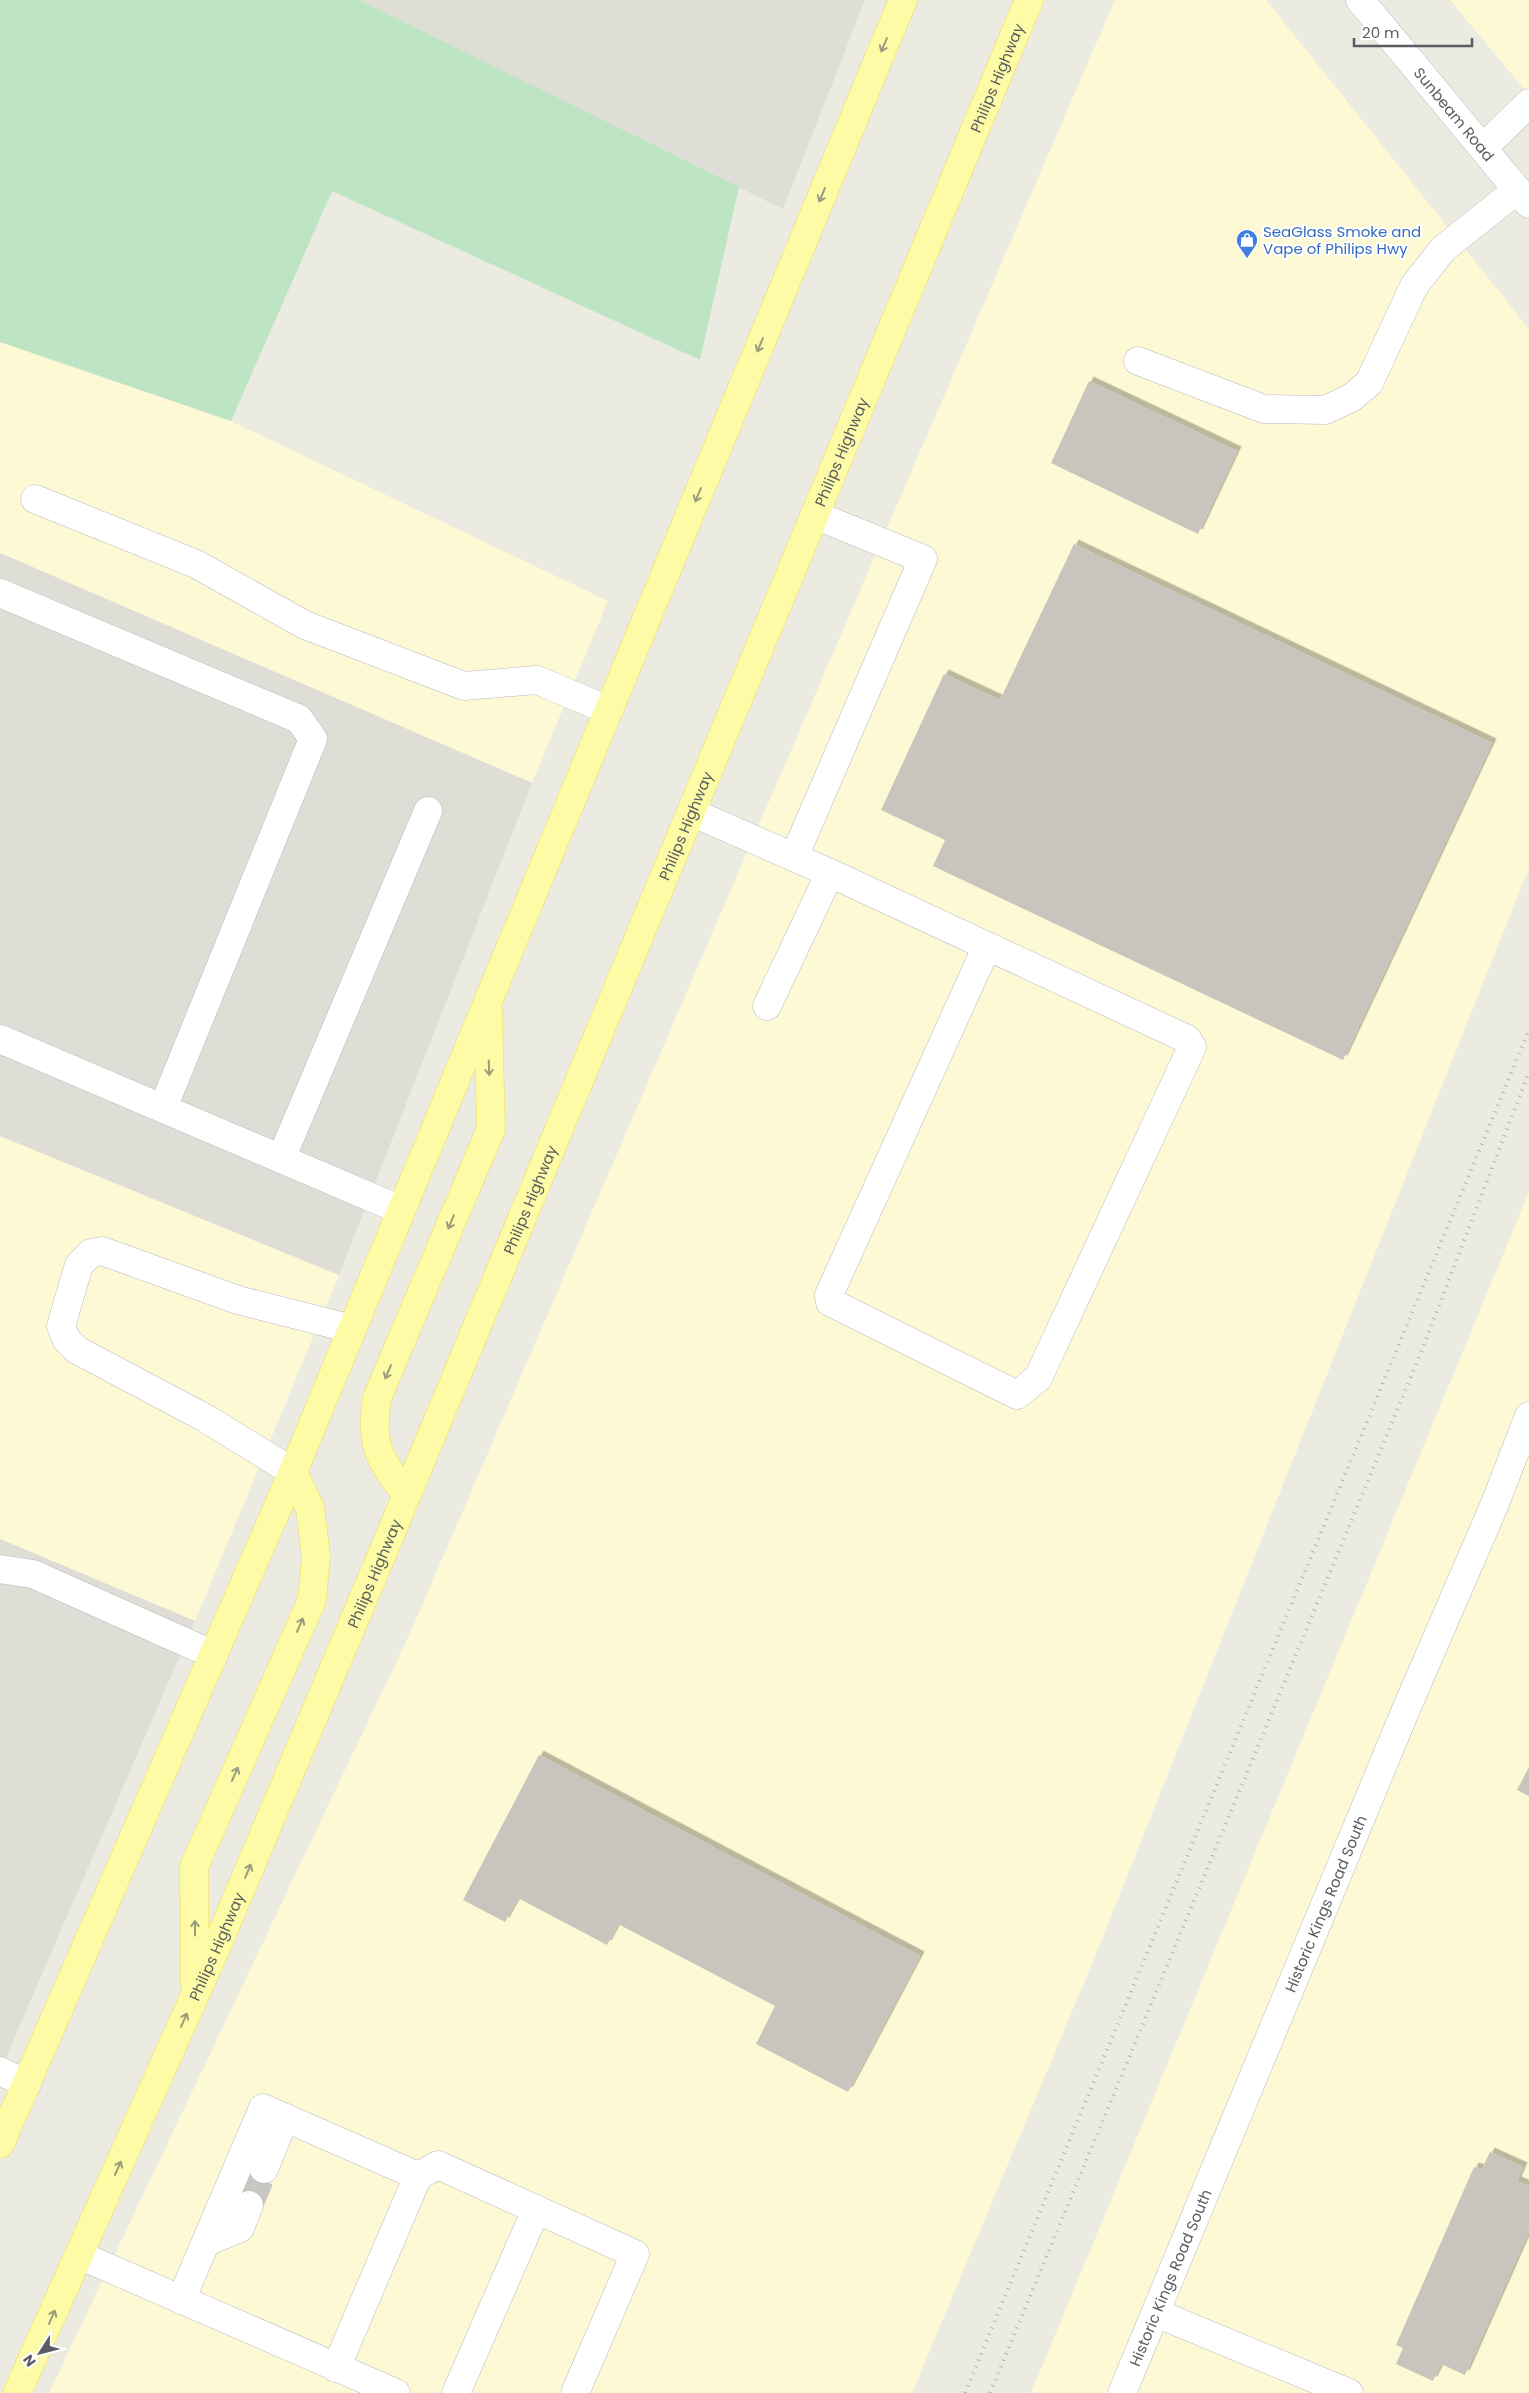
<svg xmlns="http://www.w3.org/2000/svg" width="1529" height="2393" viewBox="0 0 1529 2393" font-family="Poppins,sans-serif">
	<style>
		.commercial { fill: #fdf9d5 }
		.industrial { fill: #deddd6 }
		.green { fill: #bde4c3 }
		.building { fill: #c8c5be; filter: url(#shadow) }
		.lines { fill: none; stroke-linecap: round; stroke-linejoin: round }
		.minor-tunnel { stroke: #c8c7c1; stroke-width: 28; stroke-dasharray: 28 14; stroke-linecap: butt }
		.minor-casing { stroke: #b9bac0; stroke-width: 29 }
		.major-casing { stroke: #eed958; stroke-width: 29 }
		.minor { stroke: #fff; stroke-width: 28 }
		.major { stroke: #fdfba5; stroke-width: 28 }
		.rail { stroke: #b2b3b3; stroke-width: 4; stroke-dasharray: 1 6; stroke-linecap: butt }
		.oneway { stroke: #9b9c7d }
		.labels { text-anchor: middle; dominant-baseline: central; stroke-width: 4; stroke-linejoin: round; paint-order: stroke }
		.street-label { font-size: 15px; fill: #5a5c62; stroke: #fff }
		.shop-label { font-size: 15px; fill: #366cbe; stroke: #fff; text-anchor: start }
	</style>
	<defs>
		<filter id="shadow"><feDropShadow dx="4.5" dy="-4.5" stdDeviation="0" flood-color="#0004"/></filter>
	</defs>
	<rect width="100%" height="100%" fill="#ecebe1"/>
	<g class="commercial">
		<path d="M1115,0H1266L1529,329V868L1092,1964L912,2393H49L411,1631Z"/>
		<path d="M1450,0H1529V95Z"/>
		<path d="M0,342L231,421L608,601L532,783L0,553Z"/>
		<path d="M0,1136L339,1275L195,1621L0,1539Z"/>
		<path d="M1529,1192V2393H1031Z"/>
	</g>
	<g class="industrial">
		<path d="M359,0H865L783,209Z"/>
		<path d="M0,553L532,783L339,1275L0,1136Z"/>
		<path d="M0,1539L195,1621L0,2071Z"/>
	</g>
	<path class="green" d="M0,0H359L739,187L700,360L332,191L231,421L0,342Z"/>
	<g class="building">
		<path d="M1089,381L1237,451L1198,534L1051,463Z"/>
		<path d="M1074,544L1492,743L1343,1060L933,866L945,840L881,810L944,674L1000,700Z"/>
		<path d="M539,1755L920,1956L848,2092L756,2044L775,2006L618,1924L607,1945L518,1898L505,1922L463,1900Z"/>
		<path d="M1529,1767V1796L1517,1790Z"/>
		<path d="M1490,2152L1523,2167L1517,2181L1529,2186V2231L1465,2375L1441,2364L1433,2381L1396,2364L1403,2348L1396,2345L1474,2167L1482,2169Z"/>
	</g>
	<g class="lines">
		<path class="minor-tunnel" d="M249,2205L264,2169"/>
		<g class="minor-casing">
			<g id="minor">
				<path id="s1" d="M1360,0L1529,204"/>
				<path d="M1483,148L1529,103"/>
				<path d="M1138,361L1264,409L1325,410L1351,398L1369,383L1414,286L1443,249L1517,190"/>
				<path d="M35,499L196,564L305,625L464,686L537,680L608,710"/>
				<path d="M0,593L299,719L313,739L163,1108"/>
				<path d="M691,812L830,873L767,1006"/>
				<path d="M794,857L923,559L815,515"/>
				<path d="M830,873L1187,1039L1192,1047L1038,1378L1017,1395L830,1302L829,1295L987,946"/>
				<path d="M0,1039L401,1210"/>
				<path d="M281,1159L428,811"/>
				<path d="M293,1472L207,1419L77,1350L66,1339L61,1326L79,1265L91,1253L102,1251L238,1300L352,1329"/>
				<path d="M0,1569L33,1574L214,1655"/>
				<path d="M0,2071L27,2084"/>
				<path d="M264,2169L285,2118"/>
				<path d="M206,2242L240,2228L249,2205"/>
				<path d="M79,2255L396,2393"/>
				<path d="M181,2300L263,2108L418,2176"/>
				<path d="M1156,2313L1349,2393"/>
				<path d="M336,2368L418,2176L438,2165L635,2254L575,2393"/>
				<path d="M456,2393L536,2210"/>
				<path id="s2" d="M1122,2393L1407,1707L1494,1506L1529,1416"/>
			</g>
		</g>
		<g class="major-casing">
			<g id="major">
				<path d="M407,1494C378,1460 370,1443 377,1398L491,1129L488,1010"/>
				<path d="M195,1985L194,1867L312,1600L316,1556L310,1508L293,1472"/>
				<path d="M0,2144L293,1472L903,0"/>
				<path id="s3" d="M17,2393L216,1948L391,1533L1029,0"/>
			</g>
		</g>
		<use href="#minor" class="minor"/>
		<use href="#major" class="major"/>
		<g class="rail">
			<path d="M965,2393L1529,1030"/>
			<path d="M990,2393L1420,1355L1529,1072"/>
		</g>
	</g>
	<defs><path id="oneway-shaft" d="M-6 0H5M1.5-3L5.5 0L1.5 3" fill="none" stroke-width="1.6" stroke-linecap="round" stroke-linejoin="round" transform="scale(1.25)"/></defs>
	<g class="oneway">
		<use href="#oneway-shaft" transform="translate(884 45) rotate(113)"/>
		<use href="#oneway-shaft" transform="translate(822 195) rotate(113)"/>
		<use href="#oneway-shaft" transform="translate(760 345) rotate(113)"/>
		<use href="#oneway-shaft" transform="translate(698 495) rotate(113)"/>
		<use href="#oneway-shaft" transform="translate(489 1068) rotate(88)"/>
		<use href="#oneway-shaft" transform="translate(451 1222) rotate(113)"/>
		<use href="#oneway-shaft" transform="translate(388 1372) rotate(113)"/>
		<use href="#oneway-shaft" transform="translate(300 1625) rotate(-66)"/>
		<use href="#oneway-shaft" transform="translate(235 1774) rotate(-66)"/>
		<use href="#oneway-shaft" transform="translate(248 1871) rotate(-67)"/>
		<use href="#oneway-shaft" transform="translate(195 1928) rotate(-90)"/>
		<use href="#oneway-shaft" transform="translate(184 2020) rotate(-66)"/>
		<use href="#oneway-shaft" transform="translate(118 2168) rotate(-66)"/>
		<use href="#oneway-shaft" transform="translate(52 2317) rotate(-66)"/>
	</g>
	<defs>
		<g id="shop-pin" transform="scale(1.125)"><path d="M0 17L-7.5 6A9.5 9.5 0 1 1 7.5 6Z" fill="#3f7fe0" stroke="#fff"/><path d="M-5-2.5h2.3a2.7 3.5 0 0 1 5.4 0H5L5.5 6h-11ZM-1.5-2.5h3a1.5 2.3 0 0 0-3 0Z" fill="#fff"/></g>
	</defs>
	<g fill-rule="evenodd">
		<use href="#shop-pin" x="1247" y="240"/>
	</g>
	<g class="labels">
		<g class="street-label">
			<text stroke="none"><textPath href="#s3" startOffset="2514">Philips Highway</textPath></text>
			<text stroke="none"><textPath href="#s1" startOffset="148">Sunbeam Road</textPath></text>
			<text stroke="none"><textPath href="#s3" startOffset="2109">Philips Highway</textPath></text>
			<text stroke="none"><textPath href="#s3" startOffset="1704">Philips Highway</textPath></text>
			<text stroke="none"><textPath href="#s3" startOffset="1299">Philips Highway</textPath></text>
			<text stroke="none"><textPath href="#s3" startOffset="894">Philips Highway</textPath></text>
			<text stroke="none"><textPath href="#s2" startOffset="530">Historic Kings Road South</textPath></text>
			<text stroke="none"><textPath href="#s3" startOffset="489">Philips Highway</textPath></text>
			<text stroke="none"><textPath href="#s2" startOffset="125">Historic Kings Road South</textPath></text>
		</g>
		<g class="shop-label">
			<text x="1263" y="231">SeaGlass Smoke and<tspan x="1263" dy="17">Vape of Philips Hwy</tspan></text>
		</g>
	</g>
	<g transform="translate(40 2353) rotate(234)" stroke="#ffffff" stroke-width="4" paint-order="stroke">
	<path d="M0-4L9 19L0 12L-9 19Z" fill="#5a5c62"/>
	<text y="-8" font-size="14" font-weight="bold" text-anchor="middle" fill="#5a5c62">N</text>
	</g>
	<path d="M1354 38v8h118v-8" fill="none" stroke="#5a5c62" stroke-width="2.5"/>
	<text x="1362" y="38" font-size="15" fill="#5a5c62" stroke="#ffffff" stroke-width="4" paint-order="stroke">20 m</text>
</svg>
